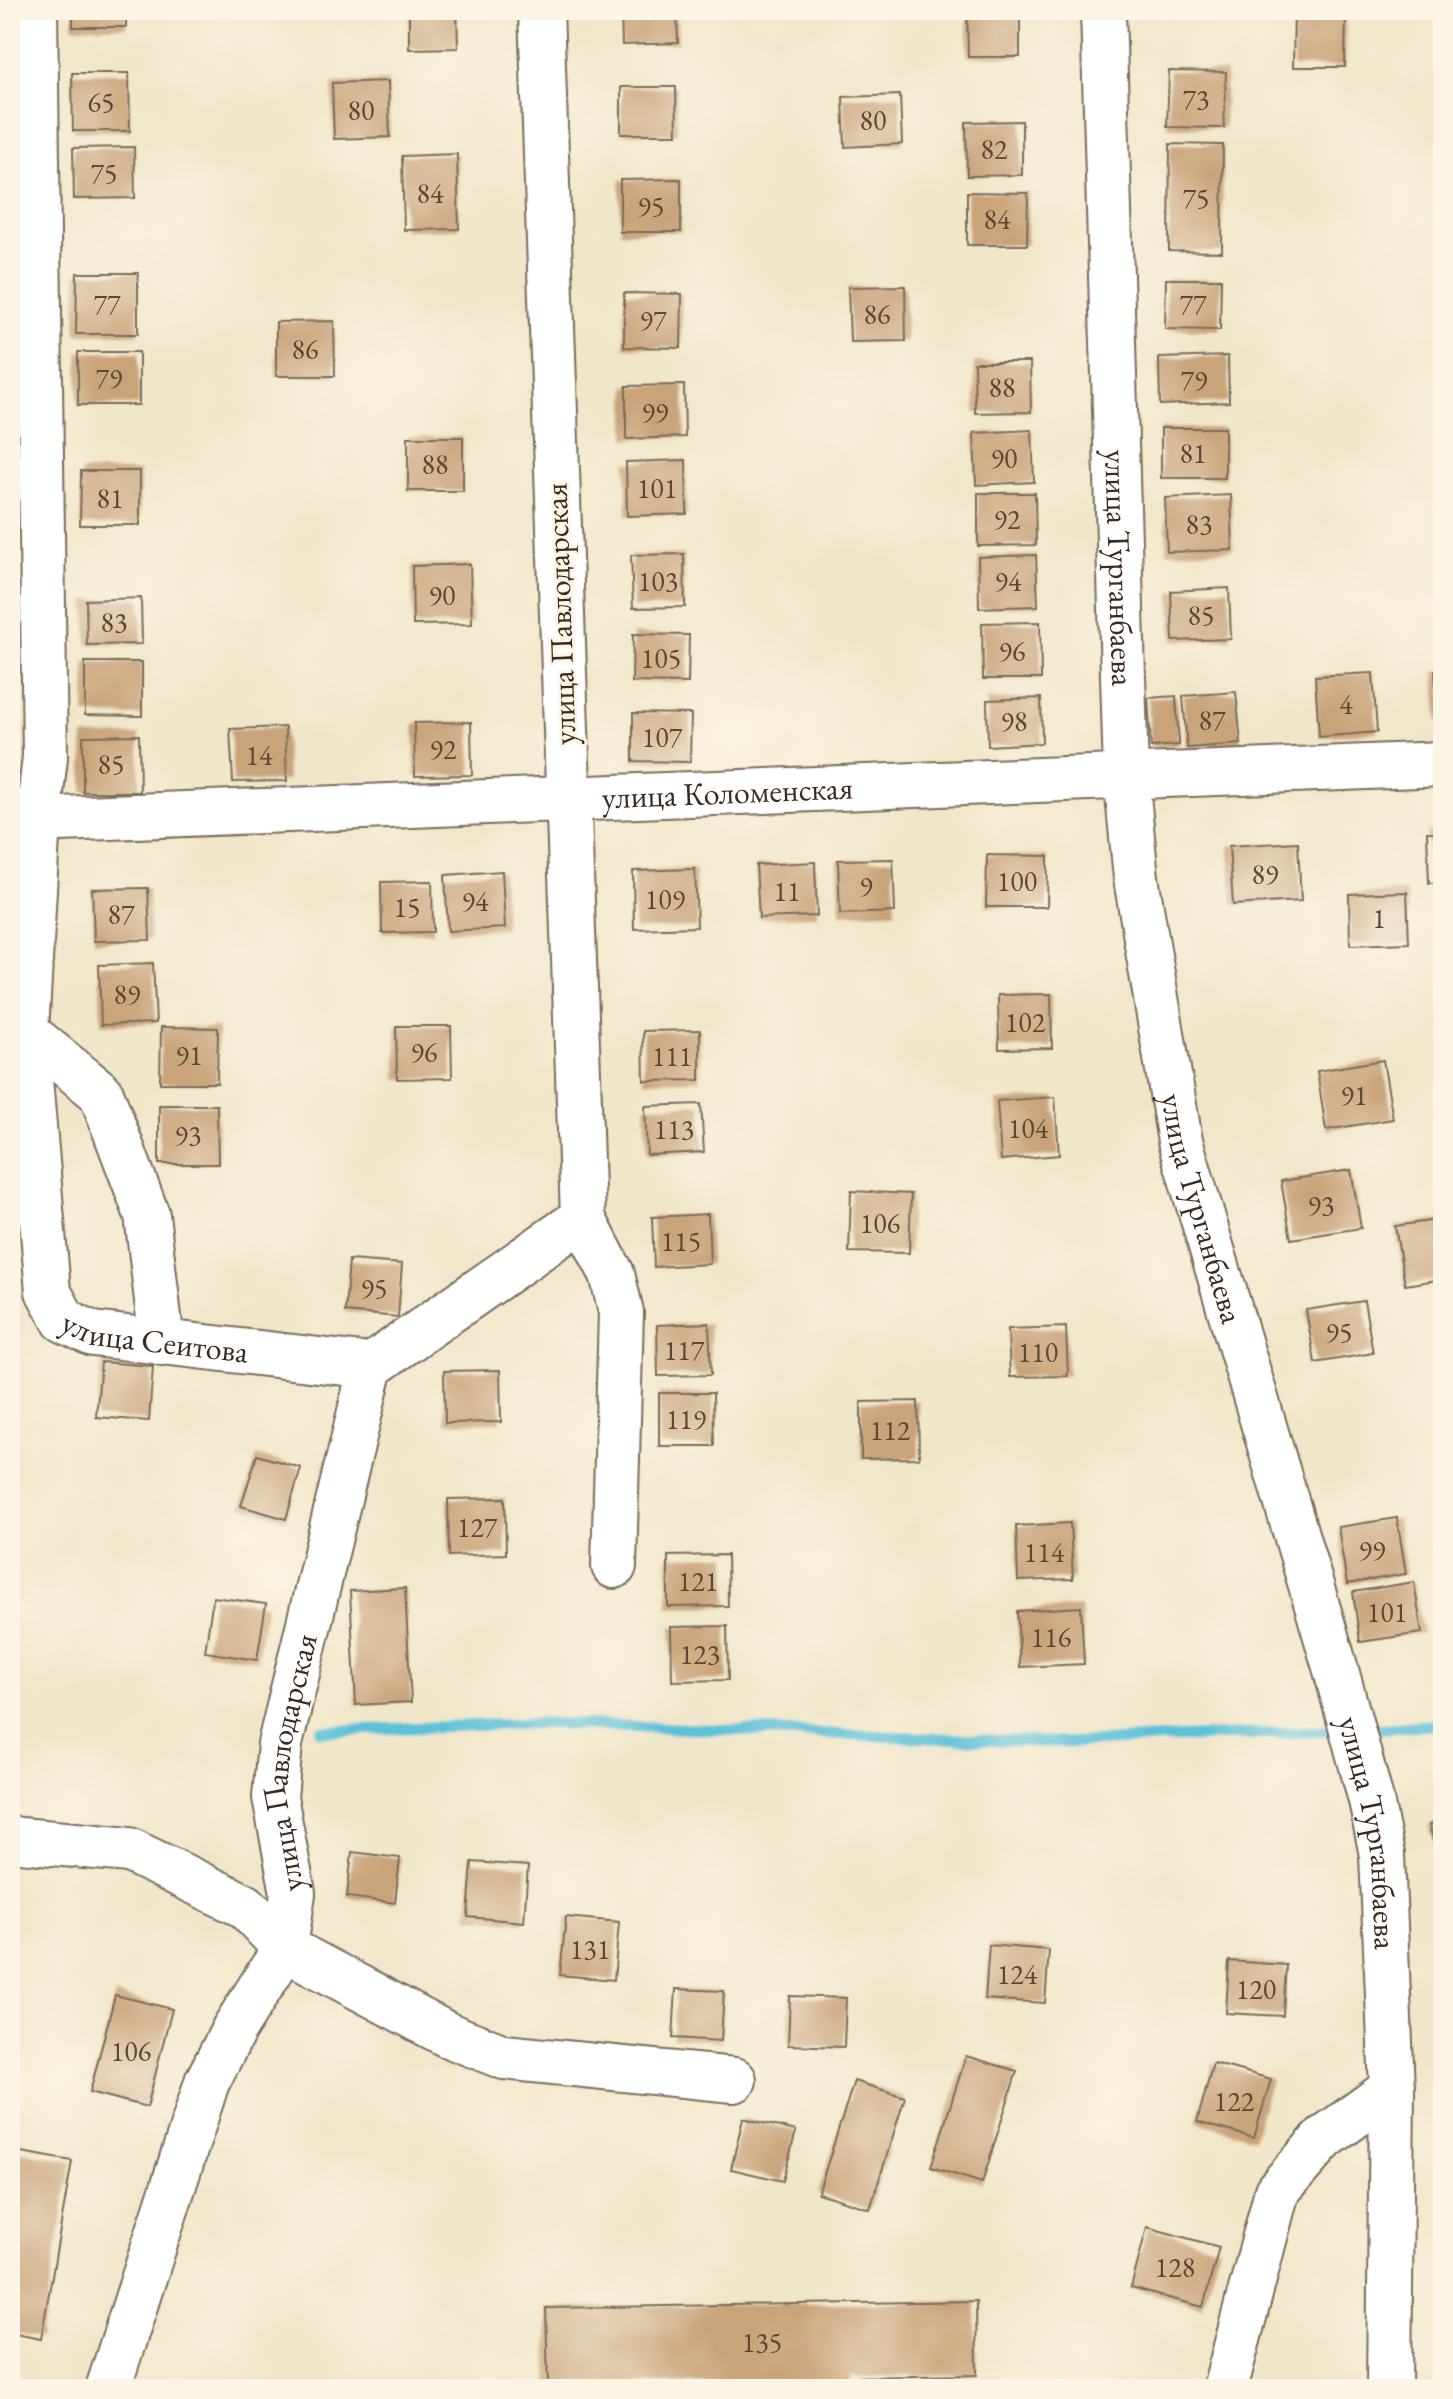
<svg xmlns="http://www.w3.org/2000/svg" width="1453" height="2399" viewBox="0 0 1453 2399" font-family="'EB Garamond',serif">
	<style>
		.lines { fill: none; stroke-linecap: round; stroke-linejoin: round }
		.stream { stroke: #5bc1d9; stroke-width: 11 }
		.building { fill: #c9a379 }
		.minor-casing { stroke: #7a6c5a; stroke-width: 48 }
		.minor { stroke: #fff; stroke-width: 44 }
		.labels { text-anchor: middle; dominant-baseline: central; stroke-width: 6; stroke-linejoin: round; paint-order: stroke }
		.number-label { font-size: 28px; fill: #5e4835 }
		.street-label { font-size: 32px; fill: #3b2a1e; stroke: #fcf5e5 }
	</style>
	<rect width="100%" height="100%" fill="#fcf5e5"/>
	<filter id="ink" filterUnits="userSpaceOnUse"><feTurbulence type="fractalNoise" baseFrequency=".0125" numOctaves="2"/><feDisplacementMap in="SourceGraphic" scale="16" xChannelSelector="R" yChannelSelector="G"/><feConvolveMatrix kernelMatrix="1 2 1 2 8 2 1 2 1" color-interpolation-filters="sRGB"/></filter>
	<filter id="wash" filterUnits="userSpaceOnUse"><feTurbulence type="fractalNoise" baseFrequency=".006" numOctaves="4" result="noise"/><feDisplacementMap in="SourceGraphic" scale="32" xChannelSelector="R" yChannelSelector="G"/><feGaussianBlur stdDeviation="1.8" result="paint"/><feColorMatrix in="noise" values="0 0 0 0 0 0 0 0 0 0 0 0 0 0 0 0 0 1.4 0 .05"/><feComposite in="paint" operator="in"/></filter>
	<g filter="url(#wash)">
		<rect width="100%" height="100%" fill="#f0e6c9"/>
		<g class="lines">
			<g class="stream">
				<path d="M1360,1730L1443,1724"/>
				<path d="M321,1731L544,1723L1067,1743L1343,1730"/>
			</g>
		</g>
		<g id="blocks">
			<g class="building">
				<rect x="73" y="10" width="53" height="17"/>
				<path d="M409,10H457L458,48L409,49Z"/>
				<path d="M621,10H677L678,43L622,45Z"/>
				<path d="M967,10H1020V57H968Z"/>
				<path d="M1294,10H1346L1345,67H1293Z"/>
				<path d="M1169,71L1226,72L1224,128L1167,127Z"/>
				<path d="M72,73H129L130,131H73Z"/>
				<path d="M388,81L390,137L334,139L332,83Z"/>
				<path d="M621,87H676L677,134H621Z"/>
				<path d="M900,95L902,144L845,147L843,97Z"/>
				<path d="M1022,121V175L967,176L966,122Z"/>
				<path d="M1170,144L1223,145L1222,252L1169,251Z"/>
				<path d="M134,147L135,198L74,199L73,148Z"/>
				<path d="M457,154L459,229L404,230L402,156Z"/>
				<path d="M681,179V232H620V180Z"/>
				<path d="M967,192L1028,193L1027,245H967Z"/>
				<path d="M77,273H138V334H76Z"/>
				<path d="M1166,279H1221L1220,330L1165,329Z"/>
				<path d="M905,286L906,341L850,342L848,287Z"/>
				<path d="M624,293L682,294L681,348L624,347Z"/>
				<path d="M334,321L335,376H276V322Z"/>
				<rect x="78" y="352" width="61" height="53"/>
				<path d="M1228,356L1229,402L1160,405L1159,358Z"/>
				<path d="M974,362H1030L1031,412L975,413Z"/>
				<path d="M684,385L685,437L626,439V386Z"/>
				<rect x="1439" y="405" width="4" height="55"/>
				<rect x="1161" y="428" width="64" height="50"/>
				<path d="M1032,430L1034,482L976,485L974,433Z"/>
				<rect x="408" y="437" width="55" height="54"/>
				<path d="M686,460L687,514L627,516L626,462Z"/>
				<path d="M81,471H140V525H80Z"/>
				<path d="M978,493H1035L1036,545L978,546Z"/>
				<path d="M1231,495L1233,550L1167,552L1165,498Z"/>
				<path d="M684,554L685,607L633,608L631,555Z"/>
				<path d="M1036,555L1038,606L979,608L978,557Z"/>
				<path d="M470,564L472,624L413,625L412,566Z"/>
				<path d="M1229,588L1231,639L1173,641L1171,591Z"/>
				<path d="M141,598L142,644L87,645L86,600Z"/>
				<path d="M1040,622L1041,679H983L982,623Z"/>
				<path d="M633,634L689,635L688,683L632,682Z"/>
				<path d="M85,662H142V716L85,715Z"/>
				<path d="M1435,671H1443V722H1438Z"/>
				<path d="M1373,673L1377,732L1319,737L1315,676Z"/>
				<path d="M1236,692L1241,744L1187,748L1183,696Z"/>
				<path d="M1176,696L1179,745L1151,747L1148,698Z"/>
				<path d="M1041,698L1042,743L988,746L987,700Z"/>
				<path d="M633,713L691,714L690,762L633,761Z"/>
				<path d="M471,722L472,775L415,776L414,723Z"/>
				<path d="M285,727L287,781L233,782L230,729Z"/>
				<path d="M139,735L140,792H83V736Z"/>
				<path d="M1427,832H1443V883H1429Z"/>
				<path d="M1298,842L1301,901L1233,905L1229,846Z"/>
				<path d="M987,855L1048,856L1047,907H986Z"/>
				<path d="M893,859L895,912L840,914L838,860Z"/>
				<path d="M815,862L817,916L759,918L756,865Z"/>
				<path d="M695,869L697,927L634,929L633,871Z"/>
				<path d="M502,871L505,928L448,931L445,875Z"/>
				<path d="M432,881L433,932L382,933L381,882Z"/>
				<path d="M148,888L150,940L94,941L92,889Z"/>
				<path d="M1407,892L1409,943L1350,945L1349,894Z"/>
				<path d="M153,963L156,1023L101,1025L99,965Z"/>
				<path d="M1051,994L1052,1048L999,1049L998,995Z"/>
				<path d="M396,1026H451L452,1078L397,1079Z"/>
				<path d="M161,1027L218,1028L217,1083H160Z"/>
				<path d="M700,1030V1080L644,1081L643,1031Z"/>
				<path d="M1383,1060L1393,1119L1326,1130L1317,1071Z"/>
				<path d="M1055,1097L1059,1155L1001,1160L997,1101Z"/>
				<path d="M701,1104L704,1152L647,1155L645,1106Z"/>
				<path d="M159,1105H217L218,1164H159Z"/>
				<path d="M1351,1170L1361,1228L1291,1239L1281,1181Z"/>
				<path d="M851,1191L911,1194L909,1253L849,1252Z"/>
				<path d="M708,1214L710,1264L654,1267L652,1217Z"/>
				<path d="M1443,1219V1279L1405,1285L1395,1226Z"/>
				<path d="M349,1260L402,1264L398,1317L345,1312Z"/>
				<path d="M1364,1301L1373,1353L1315,1363L1306,1310Z"/>
				<path d="M709,1323L711,1375L658,1376L657,1325Z"/>
				<path d="M1066,1327L1068,1376L1010,1377L1008,1329Z"/>
				<path d="M101,1362L153,1366L149,1421L96,1417Z"/>
				<path d="M500,1370L501,1422L445,1423L444,1371Z"/>
				<path d="M659,1393H713L714,1446H659Z"/>
				<path d="M918,1401L919,1458L861,1459V1402Z"/>
				<path d="M1443,1449V1473H1441L1438,1450Z"/>
				<path d="M257,1455L301,1468L286,1519L241,1506Z"/>
				<path d="M505,1498L506,1554L449,1556L448,1499Z"/>
				<path d="M1397,1518L1406,1574L1347,1584L1338,1527Z"/>
				<path d="M1070,1523L1073,1579L1018,1581L1016,1526Z"/>
				<path d="M727,1555L728,1606L668,1607V1556Z"/>
				<path d="M1414,1582L1422,1633L1360,1642L1353,1592Z"/>
				<path d="M405,1588L411,1702L356,1705L350,1591Z"/>
				<path d="M213,1597L266,1604L257,1660L205,1652Z"/>
				<path d="M1081,1607L1084,1664L1020,1667L1017,1611Z"/>
				<path d="M727,1626L728,1680L672,1681L671,1627Z"/>
				<path d="M1443,1821V1869H1442L1429,1825Z"/>
				<path d="M352,1852L400,1858L395,1903L347,1897Z"/>
				<path d="M472,1862L528,1866L524,1922L468,1917Z"/>
				<path d="M566,1917L619,1922L614,1980L560,1975Z"/>
				<path d="M989,1945L1049,1950L1045,2003L985,1999Z"/>
				<path d="M1229,1961L1286,1965L1283,2016L1226,2013Z"/>
				<path d="M676,1989L724,1991L721,2041L673,2038Z"/>
				<path d="M115,1995L172,2009L147,2107L90,2092Z"/>
				<path d="M790,1996L846,1998L844,2047L788,2045Z"/>
				<path d="M966,2056L1017,2071L982,2183L931,2167Z"/>
				<path d="M1213,2063L1271,2079L1254,2138L1197,2122Z"/>
				<path d="M854,2081L905,2097L870,2209L818,2193Z"/>
				<path d="M743,2118L796,2131L783,2181L731,2169Z"/>
				<path d="M10,2150L72,2161L41,2339L10,2333Z"/>
				<path d="M1147,2227L1219,2247L1203,2307L1131,2288Z"/>
				<path d="M976,2301L977,2375L851,2377V2389H795V2381L548,2385L546,2308Z"/>
			</g>
		</g>
	</g>
	<g filter="url(#ink)">
		<use href="#blocks" fill-opacity="0" stroke="#7a6c5a" stroke-width="2"/>
		<g class="lines">
			<g class="minor-casing">
				<g id="minor">
					<path id="s1" d="M35,10L45,757L38,819L26,1032L48,1291L64,1320L93,1334L371,1366"/>
					<path id="s2" d="M1103,10L1126,775L1136,878L1180,1141L1336,1670L1371,1800L1382,1855L1392,2089L1389,2389"/>
					<path id="s3" d="M10,821L1443,764"/>
					<path d="M26,1032L101,1093L147,1215L162,1343"/>
					<path d="M583,1218L612,1274L621,1312L614,1566"/>
					<path d="M10,1839L129,1850L245,1906L285,1948L448,2035L504,2057L734,2080"/>
					<path id="s4" d="M108,2389L207,2082L234,2029L285,1948L293,1893L275,1797L280,1744L371,1366L583,1218L541,10"/>
					<path d="M1225,2389L1277,2191L1324,2138L1392,2089"/>
				</g>
			</g>
			<use href="#minor" class="minor"/>
		</g>
	</g>
	<g class="labels">
		<g class="number-label">
			<text x="1196" y="99">73</text>
			<text x="101" y="102">65</text>
			<text x="361" y="110">80</text>
			<text x="873" y="120">80</text>
			<text x="994" y="149">82</text>
			<text x="104" y="173">75</text>
			<text x="430" y="193">84</text>
			<text x="1196" y="198">75</text>
			<text x="651" y="206">95</text>
			<text x="997" y="219">84</text>
			<text x="107" y="304">77</text>
			<text x="1193" y="304">77</text>
			<text x="877" y="314">86</text>
			<text x="653" y="320">97</text>
			<text x="305" y="349">86</text>
			<text x="109" y="378">79</text>
			<text x="1194" y="380">79</text>
			<text x="1002" y="387">88</text>
			<text x="655" y="412">99</text>
			<text x="1193" y="453">81</text>
			<text x="1004" y="458">90</text>
			<text x="435" y="464">88</text>
			<text x="657" y="488">101</text>
			<text x="110" y="498">81</text>
			<text x="1007" y="519">92</text>
			<text x="1199" y="524">83</text>
			<text x="658" y="581">103</text>
			<text x="1008" y="581">94</text>
			<text x="442" y="595">90</text>
			<text x="1201" y="615">85</text>
			<text x="114" y="622">83</text>
			<text x="1012" y="651">96</text>
			<text x="661" y="658">105</text>
			<text x="1346" y="704">4</text>
			<text x="1212" y="720">87</text>
			<text x="1014" y="721">98</text>
			<text x="662" y="737">107</text>
			<text x="443" y="749">92</text>
			<text x="259" y="755">14</text>
			<text x="111" y="764">85</text>
			<text x="1265" y="874">89</text>
			<text x="1017" y="881">100</text>
			<text x="866" y="886">9</text>
			<text x="787" y="891">11</text>
			<text x="665" y="899">109</text>
			<text x="475" y="901">94</text>
			<text x="407" y="907">15</text>
			<text x="121" y="914">87</text>
			<text x="1379" y="918">1</text>
			<text x="127" y="994">89</text>
			<text x="1025" y="1022">102</text>
			<text x="424" y="1052">96</text>
			<text x="189" y="1055">91</text>
			<text x="672" y="1056">111</text>
			<text x="1354" y="1095">91</text>
			<text x="1028" y="1128">104</text>
			<text x="674" y="1129">113</text>
			<text x="188" y="1135">93</text>
			<text x="1321" y="1205">93</text>
			<text x="880" y="1223">106</text>
			<text x="681" y="1241">115</text>
			<text x="374" y="1288">95</text>
			<text x="1339" y="1332">95</text>
			<text x="684" y="1350">117</text>
			<text x="1038" y="1352">110</text>
			<text x="686" y="1419">119</text>
			<text x="890" y="1430">112</text>
			<text x="477" y="1527">127</text>
			<text x="1372" y="1550">99</text>
			<text x="1044" y="1552">114</text>
			<text x="698" y="1581">121</text>
			<text x="1387" y="1612">101</text>
			<text x="1051" y="1637">116</text>
			<text x="700" y="1654">123</text>
			<text x="590" y="1949">131</text>
			<text x="1017" y="1974">124</text>
			<text x="1256" y="1989">120</text>
			<text x="131" y="2051">106</text>
			<text x="1234" y="2101">122</text>
			<text x="1175" y="2267">128</text>
			<text x="762" y="2342">135</text>
		</g>
		<g class="street-label">
			<text stroke="none"><textPath href="#s2" startOffset="558">улица Турганбаева</textPath></text>
			<text transform="translate(560 614) rotate(-92)">улица Павлодарская</text>
			<text stroke="none"><textPath href="#s3" startOffset="718">улица Коломенская</textPath></text>
			<text stroke="none"><textPath href="#s2" startOffset="1206">улица Турганбаева</textPath></text>
			<text stroke="none"><textPath href="#s1" startOffset="1410">улица Сеитова</textPath></text>
			<text stroke="none"><textPath href="#s4" startOffset="666">улица Павлодарская</textPath></text>
			<text stroke="none"><textPath href="#s2" startOffset="1854">улица Турганбаева</textPath></text>
		</g>
	</g>
	<rect width="1453" height="2399" fill="none" stroke="#fcf5e5" stroke-width="40"/>
</svg>
